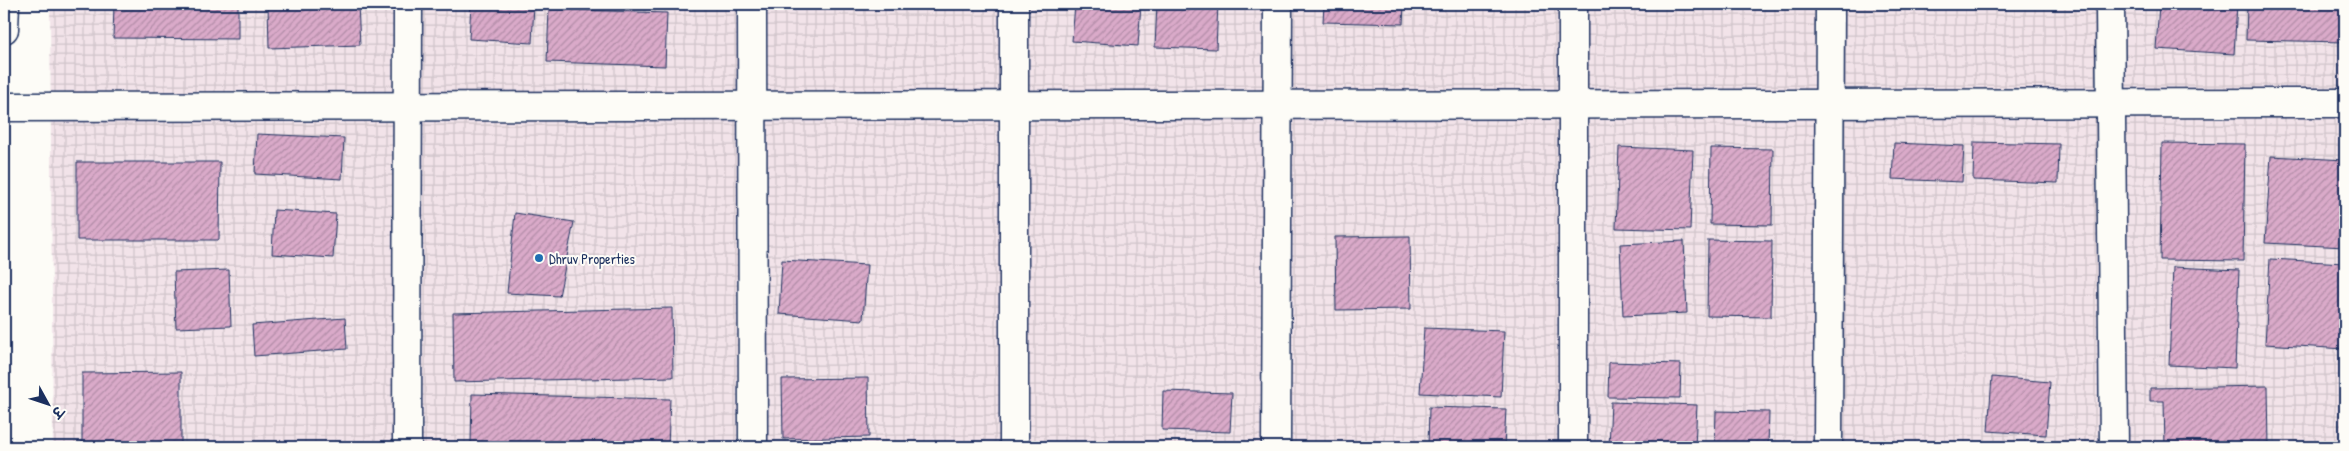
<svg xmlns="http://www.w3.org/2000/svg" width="2349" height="451" viewBox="0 0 2349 451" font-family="'Patrick Hand','Playpen Sans Deva',sans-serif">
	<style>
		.industrial { fill: url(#industrial-grid) }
		.building { fill: url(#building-hatch); stroke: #1b2f5e }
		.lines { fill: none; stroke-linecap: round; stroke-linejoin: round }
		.street-casing { stroke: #1b2f5e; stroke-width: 31 }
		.secondary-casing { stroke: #1b2f5e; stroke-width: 31 }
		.street { stroke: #fdfcf7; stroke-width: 28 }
		.secondary { stroke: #fdfcf7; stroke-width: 28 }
		.poi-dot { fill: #1f6fb2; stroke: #fdfcf7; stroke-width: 2 }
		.labels { text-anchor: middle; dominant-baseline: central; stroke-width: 4; stroke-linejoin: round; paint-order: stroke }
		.poi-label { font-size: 14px; fill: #1b2f5e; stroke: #fdfcf7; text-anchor: start }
	</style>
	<defs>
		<pattern id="industrial-grid" width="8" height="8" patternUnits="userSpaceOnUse" patternTransform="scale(1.25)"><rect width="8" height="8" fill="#f2e3e9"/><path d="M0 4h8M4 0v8" fill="none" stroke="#cfc3ca"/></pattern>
		<pattern id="building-hatch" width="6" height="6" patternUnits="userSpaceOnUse" patternTransform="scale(1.25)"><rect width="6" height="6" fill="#daaac9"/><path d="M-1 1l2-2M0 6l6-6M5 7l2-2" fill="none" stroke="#b08ba6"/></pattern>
	</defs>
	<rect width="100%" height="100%" fill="#fdfcf7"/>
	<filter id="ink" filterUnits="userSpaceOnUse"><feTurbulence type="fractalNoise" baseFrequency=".02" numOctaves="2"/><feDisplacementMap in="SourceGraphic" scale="10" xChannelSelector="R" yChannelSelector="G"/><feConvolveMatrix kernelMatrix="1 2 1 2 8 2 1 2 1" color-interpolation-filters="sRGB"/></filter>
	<g filter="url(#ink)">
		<path class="industrial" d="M50,4H2345V447H53Z"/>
		<g class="building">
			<path d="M114,4H238V39L113,38Z"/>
			<path d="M268,4H358L360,45L269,48Z"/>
			<path d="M471,4H534L532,43L469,39Z"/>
			<path d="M1075,4H1141L1138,46L1072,41Z"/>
			<path d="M1157,4H1218L1216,49L1155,47Z"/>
			<path d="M1324,4H1404L1403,24L1323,22Z"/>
			<path d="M2159,4H2237L2234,54L2156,49Z"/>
			<path d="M2247,4H2345V42L2246,40Z"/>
			<path d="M549,9L667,13L665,66L547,62Z"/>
			<path d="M257,134L344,138L342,179L255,174Z"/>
			<path d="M1974,142L2059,144L2058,183L1973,180Z"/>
			<path d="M1894,143L1964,146L1962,182L1892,179Z"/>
			<path d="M2162,143L2245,144L2243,261L2160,260Z"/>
			<path d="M1619,147L1693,150L1690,230L1616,228Z"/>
			<path d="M1711,148L1773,149L1772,225L1710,224Z"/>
			<path d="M2271,156L2345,160V247L2265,243Z"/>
			<path d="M77,162H220L219,240H77Z"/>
			<path d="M274,210L336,214L333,258L272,254Z"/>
			<path d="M515,213L574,222L559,296L507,293Z"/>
			<path d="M1410,236L1411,309L1336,310L1335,237Z"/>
			<path d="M1708,240L1772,241L1771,317L1707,316Z"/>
			<path d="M1684,241L1687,313L1623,316L1620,244Z"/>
			<path d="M2270,259L2345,263V349L2265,344Z"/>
			<path d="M782,260L867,265L863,320L779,314Z"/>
			<path d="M2173,267L2239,270L2235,368L2169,365Z"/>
			<path d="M229,270L231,326L176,328L174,272Z"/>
			<path d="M672,308L673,377L454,382L453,313Z"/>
			<path d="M345,318L347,349L254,356L252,325Z"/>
			<path d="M1424,328L1504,331L1501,397L1420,393Z"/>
			<path d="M1609,362L1681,364L1680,398L1608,397Z"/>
			<path d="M181,372V447H82V373Z"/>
			<path d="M1992,377L2050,382L2046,435L1988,431Z"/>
			<path d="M868,378L869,437L783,439L782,379Z"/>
			<path d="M2268,386L2269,447H2165L2164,401H2150V388Z"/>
			<path d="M1163,391L1232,393L1230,432L1162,430Z"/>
			<path d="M472,394L670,399L668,447L471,444Z"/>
			<path d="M1611,402L1697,405L1695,447H1609Z"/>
			<path d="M1429,407L1506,409L1504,447H1428Z"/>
			<path d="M1716,411L1769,412L1768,447H1715Z"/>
			<path d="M1886,442L1964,446V447H1886Z"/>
		</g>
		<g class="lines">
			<g class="street-casing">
				<g id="street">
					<path d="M752,4L753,447"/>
					<path d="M1573,4V447"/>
					<path d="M2110,4L2114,447"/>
					<path d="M4,107L2345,103"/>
					<path d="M407,447L408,4"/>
					<path d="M1014,447V4"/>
					<path d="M1276,447L1278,4"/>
					<path d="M1828,447L1830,4"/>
				</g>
			</g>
			<g class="secondary-casing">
				<path id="secondary" d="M4,29L5,4"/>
			</g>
			<use href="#street" class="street"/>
			<use href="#secondary" class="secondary"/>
		</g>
	</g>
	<circle class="poi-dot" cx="539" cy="258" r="5"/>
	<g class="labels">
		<g class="poi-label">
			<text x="549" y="258">Dhruv Properties</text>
		</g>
	</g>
	<rect width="2349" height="451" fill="none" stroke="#fdfcf7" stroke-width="20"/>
	<rect x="10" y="10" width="2329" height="431" fill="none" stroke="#1b2f5e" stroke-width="2" filter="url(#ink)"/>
	<g transform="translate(48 404) rotate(130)" stroke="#fdfcf7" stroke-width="4" paint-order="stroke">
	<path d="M0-4L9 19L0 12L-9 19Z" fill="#1b2f5e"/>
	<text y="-8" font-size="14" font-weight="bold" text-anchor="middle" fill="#1b2f5e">उ</text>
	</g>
</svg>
